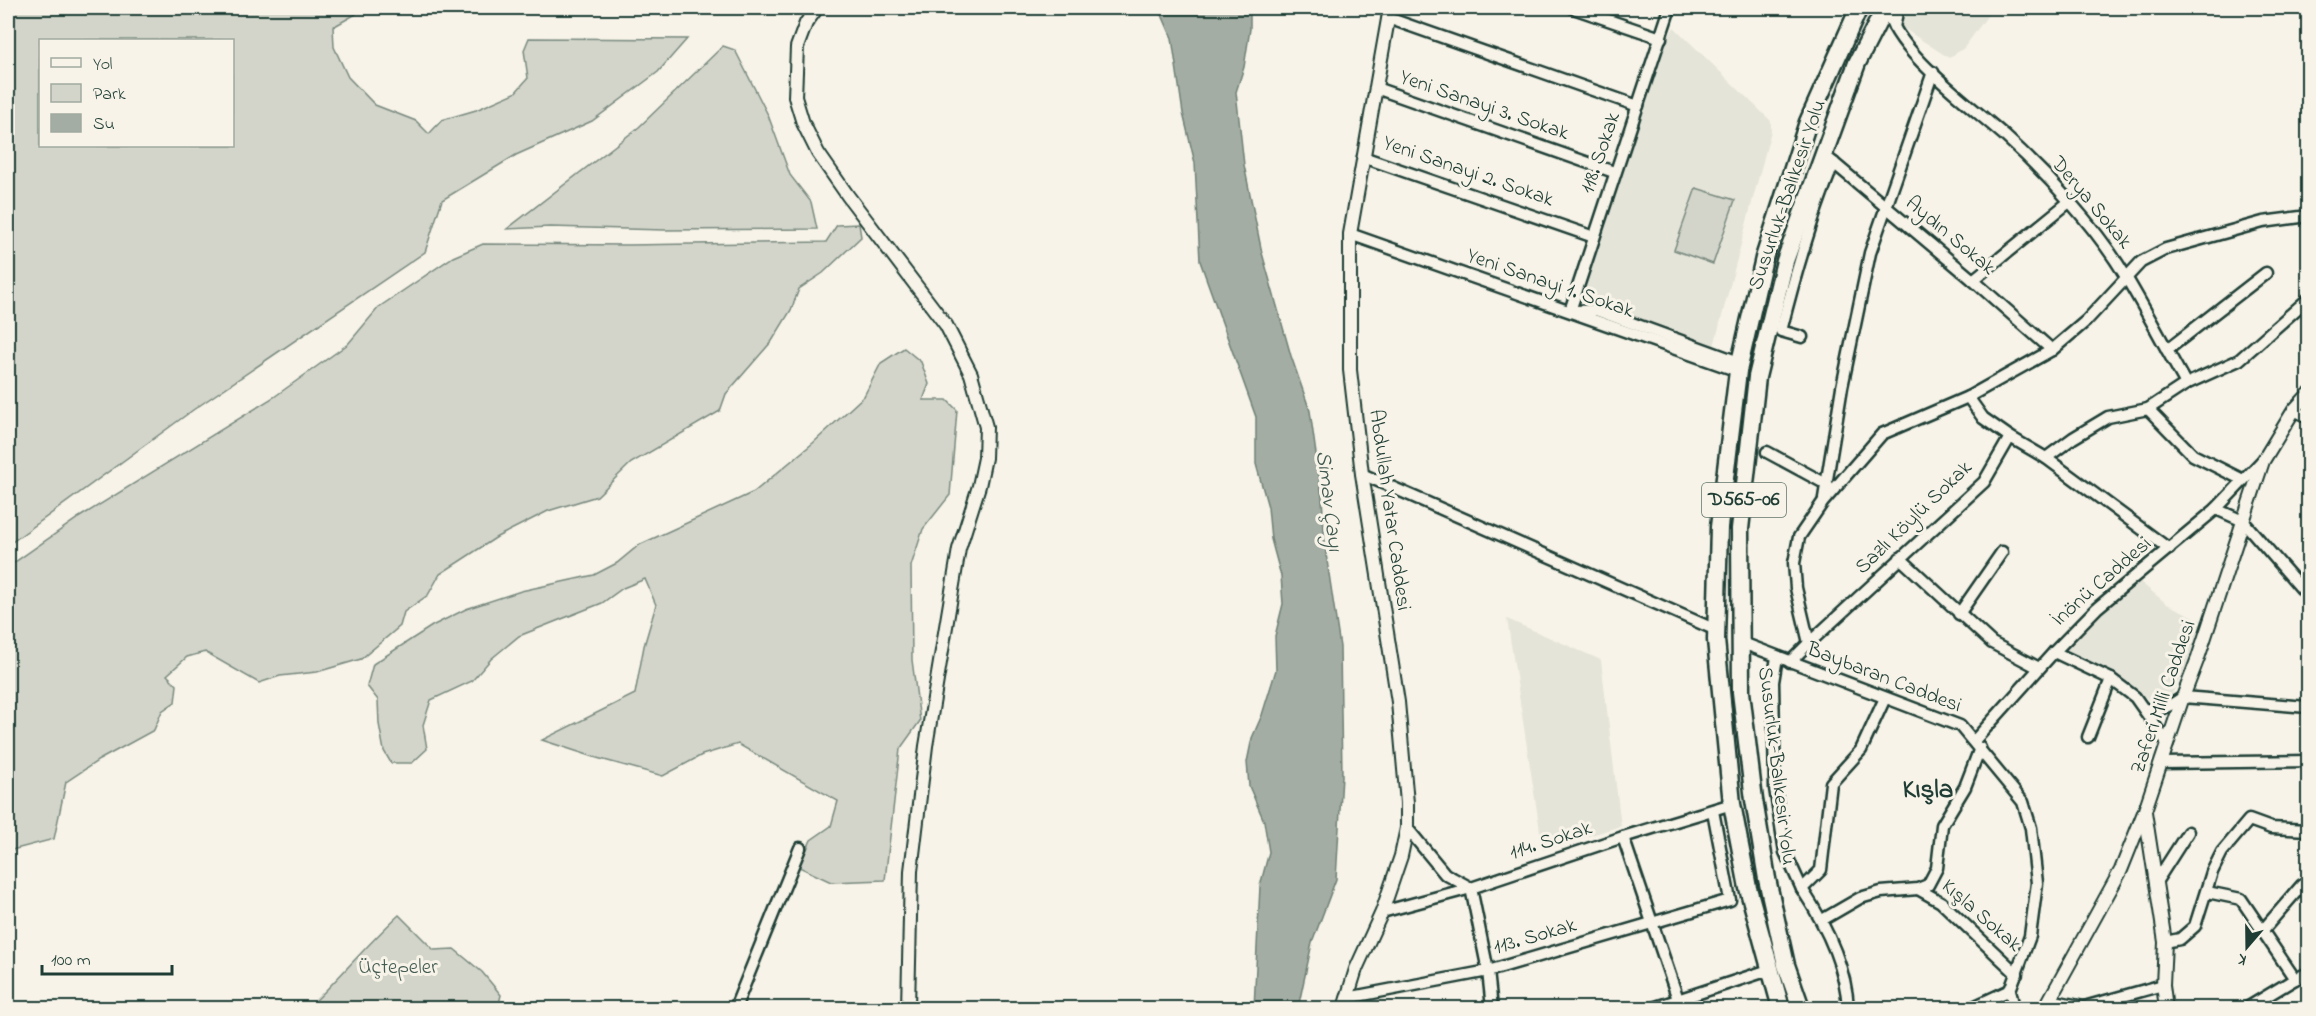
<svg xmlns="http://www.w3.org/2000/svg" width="2316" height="1016" viewBox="0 0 2316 1016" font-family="'Indie Flower',sans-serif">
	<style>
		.built { fill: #e5e4d9 }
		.green { fill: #d3d5ca; stroke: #79897f; stroke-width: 1.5; fill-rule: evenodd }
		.water { fill: #a4ada3; stroke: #6f8077; stroke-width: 1.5 }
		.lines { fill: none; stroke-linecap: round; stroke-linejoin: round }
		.minor-casing { stroke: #1f3d34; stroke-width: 15 }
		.tertiary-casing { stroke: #1f3d34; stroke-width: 16 }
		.trunk-casing { stroke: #1f3d34; stroke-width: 21 }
		.minor { stroke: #f7f3e8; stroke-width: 10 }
		.tertiary { stroke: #f7f3e8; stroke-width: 12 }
		.trunk { stroke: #f7f3e8; stroke-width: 16 }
		.labels { text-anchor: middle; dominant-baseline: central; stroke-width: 6; stroke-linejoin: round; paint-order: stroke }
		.shield { fill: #f7f3e8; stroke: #60746a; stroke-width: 1.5 }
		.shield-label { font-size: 20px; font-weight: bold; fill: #1f3d34 }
		.street-label { font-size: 21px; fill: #1f3d34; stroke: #f7f3e8 }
		.park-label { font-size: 21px; fill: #435b52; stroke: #f7f3e8 }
		.water-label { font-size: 22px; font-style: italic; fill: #405950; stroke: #f7f3e8 }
		.district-label { font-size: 27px; font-weight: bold; fill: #1f3d34; stroke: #f7f3e8 }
	</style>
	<rect width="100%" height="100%" fill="#f7f3e8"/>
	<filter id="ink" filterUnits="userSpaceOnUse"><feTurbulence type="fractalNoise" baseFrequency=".0167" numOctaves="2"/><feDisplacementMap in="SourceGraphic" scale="12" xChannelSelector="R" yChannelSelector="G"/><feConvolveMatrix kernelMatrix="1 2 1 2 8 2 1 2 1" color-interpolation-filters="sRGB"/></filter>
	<g filter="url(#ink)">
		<g class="built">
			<path d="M1906,8H1993L1964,48L1949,58L1903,28L1899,19Z"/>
			<path d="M1674,27L1771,121V131L1713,350L1578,294L1657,61Z"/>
			<path d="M2139,581L2167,604L2203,621L2191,657L2168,702L2157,705L2100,666L2062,648Z"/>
			<path d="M1507,619L1601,660L1621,826L1543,850Z"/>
		</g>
		<g class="green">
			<path d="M8,8H357L356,14L333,27L334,47L348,77L375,105L416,121L429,134L442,120L476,110L515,93L528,78L524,50L529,38L687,39L658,72L592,121L516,155L442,200L425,252L193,410L8,545ZM232,40V146H40V40Z"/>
			<path d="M723,46L735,50L768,115L790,175L811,202L817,229L665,230L550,227L507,229L639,127Z"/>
			<path d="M1696,188L1735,200L1713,264L1674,250Z"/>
			<path d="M859,224L861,237L823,273L799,289L791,310L772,341L726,394L720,411L631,463L597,496L548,511L497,537L440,574L428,595L404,612L400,626L361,659L317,672L280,676L259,683L205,652L187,657L167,675L177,685L175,702L162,711L154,730L99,760L66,782L54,839L8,851V567L78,518L274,397L348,344L379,307L453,257L483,244L629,245L826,242L837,225Z"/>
			<path d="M904,348L921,362L929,384L923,400H947L957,410L950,495L923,529L911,566L912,660L920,721L900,749L885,880L831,882L799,867L811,840L831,826L838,801L738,744L702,755L663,776L597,758L542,740L635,694L644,646L656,605L645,579L623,588L602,603L519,636L491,659L472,681L431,700L423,725L427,749L412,763H391L384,751L379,724L378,700L367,686L373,664L432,626L466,609L521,591L594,575L617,563L639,545L754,492L813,443L864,396L881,363Z"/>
			<path d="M399,915L434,950L454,949L482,972L501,995L498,1008H308C340,978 367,944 399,915Z"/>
		</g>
		<path class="water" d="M1159,8H1250V29L1244,67L1236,92L1244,165L1262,253L1291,356L1310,411L1322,497L1325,547L1340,647L1342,776L1336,879L1312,943L1298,1008H1254L1260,886L1269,852L1264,821L1249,786L1247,762L1252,738L1262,715L1276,670L1275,636L1283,604L1281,576L1271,539L1268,507L1256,464V417L1200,261L1195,163L1183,113L1172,38Z"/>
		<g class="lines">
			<g class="minor-casing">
				<g id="minor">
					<path d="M1573,8L1661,38"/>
					<path d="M1887,8C1894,51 1972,106 2005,136C2047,174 2097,228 2126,277C2147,312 2166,349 2186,384"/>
					<path d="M1388,18L1638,106"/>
					<path d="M1894,27L1898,8"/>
					<path d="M1376,88L1614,172"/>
					<path d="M1823,154L1973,280L2052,350"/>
					<path d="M1363,157L1594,237"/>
					<path d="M1350,234L1738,371"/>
					<path d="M1973,280L2069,202"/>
					<path d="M1570,311L1670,8"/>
					<path d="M1576,311L1596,310L1739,362"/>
					<path d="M1802,337L1781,331C1795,275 1811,217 1834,163"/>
					<path d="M2167,350L2266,273"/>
					<path d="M1968,397L1983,418L2010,437"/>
					<path d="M2148,409L2186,384L2239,360L2308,299"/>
					<path d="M2294,410L2308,417"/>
					<path d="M1767,452L1828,485"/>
					<path d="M2046,458L2169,549"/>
					<path d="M1362,474L1716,630"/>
					<path d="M1824,498L1842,387L1870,253L1933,72"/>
					<path d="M2216,509L2243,521L2308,596"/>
					<path d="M1900,558L1992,643L2039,668"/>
					<path d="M1959,614L2002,552"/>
					<path d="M1740,642L1960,726L2023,802L2031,828L2037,883L2030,936L2010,990L2014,1008"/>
					<path d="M1809,643L1796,588L1794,563L1799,537L1823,502L1882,434L1968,397L2052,350L2086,321L2141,262L2166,249L2263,222L2308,216"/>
					<path d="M2054,652L2111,679L2135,697L2168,744"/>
					<path d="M1777,657L1773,682L1775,788L1785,852L1802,889"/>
					<path d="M1790,662L1809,643L1984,482L2010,437L2046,458L2073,438L2108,417L2148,409L2193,455L2243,480"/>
					<path d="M2144,709C2161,712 2170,706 2183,697L2308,707"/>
					<path d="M2088,737L2111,679"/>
					<path d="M1974,741L2054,652L2097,608L2216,509L2262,461"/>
					<path d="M2162,763L2308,761"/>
					<path d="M1407,828L1445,874L1471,888L1488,971L1492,1008"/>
					<path d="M1623,837L1681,1008"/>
					<path d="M2156,882L2188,832"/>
					<path d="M1918,889L1941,902L2017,974"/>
					<path d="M2207,892L2241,899L2295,979"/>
					<path d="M1382,912L1471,888L1623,837L1732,804"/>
					<path d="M1822,920L1860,898L1881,892L1918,889L1928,885L1937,868L1942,825L1965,787L1980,748"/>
					<path d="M2263,930L2302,885"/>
					<path d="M2165,942L2180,939L2195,926L2212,872L2222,852L2249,820L2271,828L2308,830"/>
					<path d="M1347,998L1488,971L1730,900L1713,811"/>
					<path d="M2050,1000L2084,1007L2163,985"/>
					<path d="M735,1008L800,848"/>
					<path d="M1653,1008L1769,970"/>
					<path d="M1848,1008C1846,966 1825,924 1802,889L1821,870L1831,783L1861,750L1885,698"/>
					<path d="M1971,1008L2010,990"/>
					<path d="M2247,1008L2295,979L2308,973"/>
				</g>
			</g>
			<g class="tertiary-casing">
				<g id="tertiary">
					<path d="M817,8L806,23L797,47L795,97L803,123L818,153L848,196L946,325L971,374L986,427L985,458L979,486L959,549L926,746L911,871L908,1008"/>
					<path d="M2145,812L2165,942L2163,985L2166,1008"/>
					<path d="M1344,1008L1356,969L1382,912L1401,856L1407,828V803L1398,702L1362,474L1350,370V234L1390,8"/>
					<path d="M2045,1008L2121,870L2145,810L2183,697L2198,658L2263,461L2294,410L2308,395"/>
				</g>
			</g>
			<g class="trunk-casing">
				<g id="trunk">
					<path d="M1781,1008L1748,888L1732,804L1716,640L1719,527L1738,371L1764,258L1808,122L1859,8"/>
					<path d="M1801,1008L1786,965L1767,879L1754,800L1741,692L1740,529L1757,377L1785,261L1857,63L1885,8"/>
				</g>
			</g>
			<use href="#minor" class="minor"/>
			<use href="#tertiary" class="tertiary"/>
			<use href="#trunk" class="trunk"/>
		</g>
	</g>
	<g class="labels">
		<rect class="shield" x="1702" y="483" width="84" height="34" rx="4.5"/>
		<g class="shield-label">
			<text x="1744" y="500">D565-06</text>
		</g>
		<g class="street-label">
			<text transform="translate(1484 106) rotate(19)">Yeni Sanayi 3. Sokak</text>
			<text transform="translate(1601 153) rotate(-71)">118. Sokak</text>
			<text transform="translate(1468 172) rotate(19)">Yeni Sanayi 2. Sokak</text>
			<text transform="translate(1788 195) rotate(-71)">Susurluk-Balıkesir Yolu</text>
			<text transform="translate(2091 203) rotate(50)">Derya Sokak</text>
			<text transform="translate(1950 236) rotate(40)">Aydın Sokak</text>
			<text transform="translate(1550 284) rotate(19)">Yeni Sanayi 1. Sokak</text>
			<text transform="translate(1389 510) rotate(82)">Abdullah Yatar Caddesi</text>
			<text transform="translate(1914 518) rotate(-44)">Sazlı Köylü Sokak</text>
			<text transform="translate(2102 582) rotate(-41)">İnönü Caddesi</text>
			<text transform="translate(1884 678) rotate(21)">Baybaran Caddesi</text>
			<text transform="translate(2164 697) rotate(-71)">Zaferi Milli Caddesi</text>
			<text transform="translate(1776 766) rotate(83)">Susurluk-Balıkesir Yolu</text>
			<text transform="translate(1551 841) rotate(-18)">114. Sokak</text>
			<text transform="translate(1981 916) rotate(41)">Kışla Sokak</text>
			<text transform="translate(1535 937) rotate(-16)">113. Sokak</text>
		</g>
		<g class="park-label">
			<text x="398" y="968">Üçtepeler</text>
		</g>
		<g class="water-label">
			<text transform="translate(1328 501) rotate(83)">Simav Çayı</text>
		</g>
		<g class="district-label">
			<text x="1928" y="790">Kışla</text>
		</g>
	</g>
	<rect width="2316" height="1016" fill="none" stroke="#f7f3e8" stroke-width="30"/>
	<rect x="15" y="15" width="2286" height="986" fill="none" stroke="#1f3d34" stroke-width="2" filter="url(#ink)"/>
	<rect x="39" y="39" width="195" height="108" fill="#f7f3e8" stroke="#a1aaa0" stroke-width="1.5"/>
	<rect x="51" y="58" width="30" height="9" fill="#f7f3e8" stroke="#a1aaa0" stroke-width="1.5"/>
	<text x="93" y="69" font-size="18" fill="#1f3d34">Yol</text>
	<rect x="51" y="84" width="30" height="18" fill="#d3d5ca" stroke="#a1aaa0" stroke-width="1.5"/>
	<text x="93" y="99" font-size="18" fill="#1f3d34">Park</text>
	<rect x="51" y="114" width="30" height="18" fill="#a4ada3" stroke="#a1aaa0" stroke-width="1.5"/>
	<text x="93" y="129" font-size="18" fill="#1f3d34">Su</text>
	<g transform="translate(2247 947) rotate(200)" stroke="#f7f3e8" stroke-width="4.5" paint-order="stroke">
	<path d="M0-4.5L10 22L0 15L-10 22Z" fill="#1f3d34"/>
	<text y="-9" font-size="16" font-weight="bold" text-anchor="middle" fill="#1f3d34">K</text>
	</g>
	<path d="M42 965v9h130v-9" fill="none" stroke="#1f3d34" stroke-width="3"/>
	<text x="51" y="965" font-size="18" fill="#1f3d34" stroke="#f7f3e8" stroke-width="4.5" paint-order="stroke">100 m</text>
</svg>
